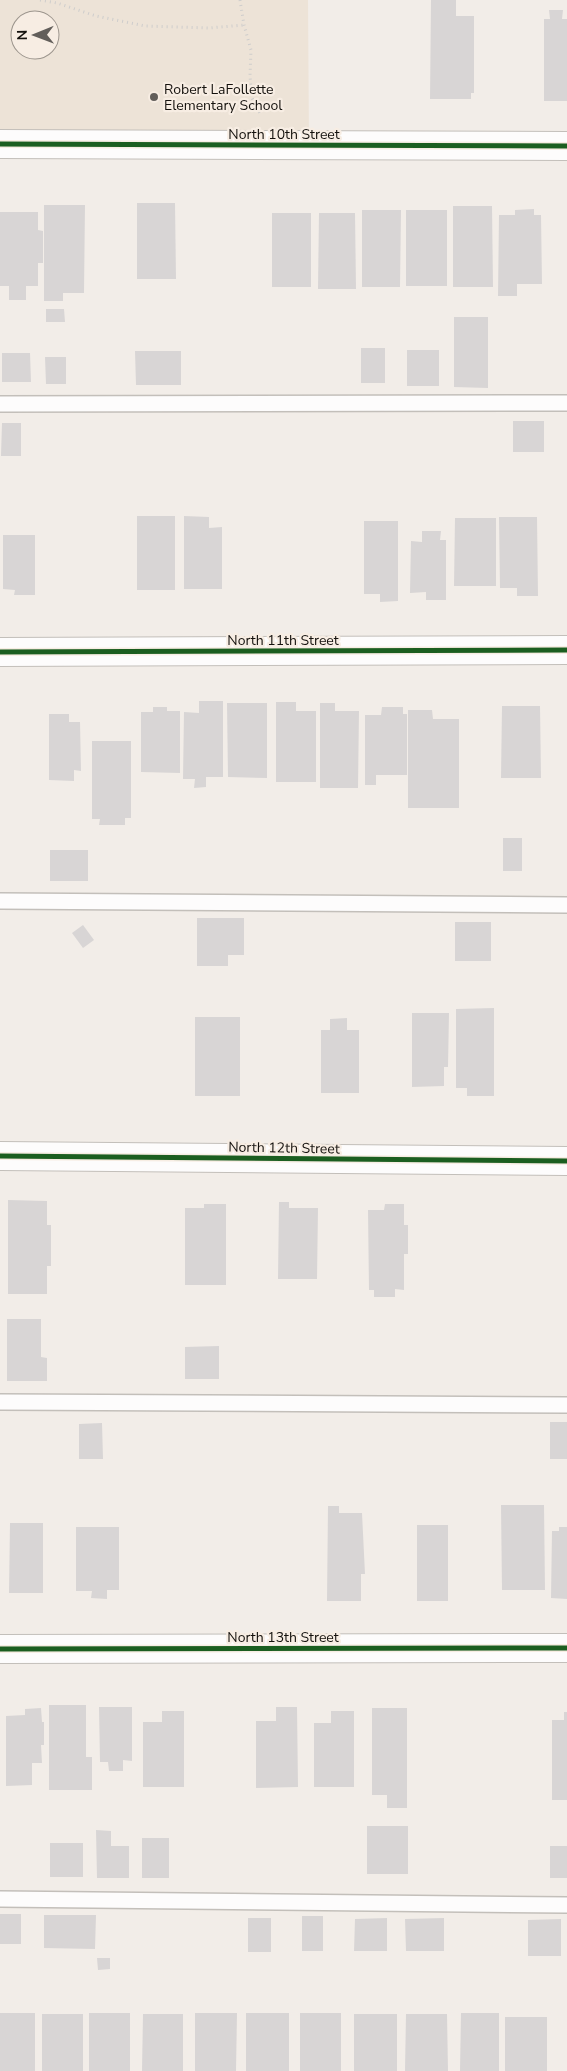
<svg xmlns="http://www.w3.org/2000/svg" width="567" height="2071" viewBox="0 0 567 2071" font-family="'Nunito Sans',sans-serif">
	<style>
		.built { fill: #ede3d7; fill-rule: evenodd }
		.building { fill: #d8d5d5 }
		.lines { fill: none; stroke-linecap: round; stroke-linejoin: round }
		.lane-casing { stroke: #c3bfba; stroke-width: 18 }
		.street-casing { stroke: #c3bfba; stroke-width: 30 }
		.path { stroke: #cecdcc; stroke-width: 3; stroke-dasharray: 1 4; stroke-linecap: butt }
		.lane { stroke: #fdfcfc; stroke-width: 15 }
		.street { stroke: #fdfcfc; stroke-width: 28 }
		.cycleway-casing { stroke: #f7ede3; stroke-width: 8 }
		.cycleway { stroke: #1b5e20; stroke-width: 5 }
		.poi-dot { fill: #625e5a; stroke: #f7ede3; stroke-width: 2 }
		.labels { text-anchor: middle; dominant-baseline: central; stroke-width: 4.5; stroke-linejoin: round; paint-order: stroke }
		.poi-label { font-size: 14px; fill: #14110d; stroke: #f7ede3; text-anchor: start }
		.street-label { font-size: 14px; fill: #14110d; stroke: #f7ede3 }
	</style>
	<rect width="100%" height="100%" fill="#f2ede8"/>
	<path class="built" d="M0,0H308L309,145L0,144ZM20,20H50V50H20Z"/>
	<g class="building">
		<path d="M431,0H456V16H474V93H471V99H430Z"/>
		<path d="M549,10H563L562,19H567V101H544V19H550Z"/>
		<path d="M137,203H175L176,279H137Z"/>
		<path d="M44,205H85L84,293H63V301H44Z"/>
		<path d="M453,206H492L493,287H453Z"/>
		<path d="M534,209V215H541L542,284H517V296H498L499,215H515V210Z"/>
		<path d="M362,210H401L400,287H362Z"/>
		<rect x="406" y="210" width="41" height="76"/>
		<path d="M0,212H38V230L43,231V263H38V286H26V300H9V286H0Z"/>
		<rect x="272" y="213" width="39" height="74"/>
		<path d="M319,213H355L356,289H318Z"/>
		<path d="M46,309H64L65,322H46Z"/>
		<path d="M454,317H488V388L454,387Z"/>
		<rect x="361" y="348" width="24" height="35"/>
		<rect x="407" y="350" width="32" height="36"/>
		<path d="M135,351H181V385H136Z"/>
		<path d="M2,353H30L31,382H2Z"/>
		<path d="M45,357H66V384H46Z"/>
		<rect x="513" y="421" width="31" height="31"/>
		<path d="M2,423H21V456H1Z"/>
		<rect x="137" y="516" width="38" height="74"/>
		<path d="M184,516L209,517V528L222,527V589H184Z"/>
		<path d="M499,517H537L538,596H517V588H500Z"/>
		<path d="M455,518H496V586H454Z"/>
		<path d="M364,521H398V601L380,602V594H364Z"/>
		<path d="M422,531H441L440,540H446V600H426V592L410,593L411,541L422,542Z"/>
		<path d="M3,535H35V595H14L15,590L3,589Z"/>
		<path d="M199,701H223V777H206V787L194,788L195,779H183L184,712L199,713Z"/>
		<path d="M276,702H296V711H316V782H276Z"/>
		<path d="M227,703H267V778L228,777Z"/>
		<path d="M320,703H335V711H359L358,788H320Z"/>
		<path d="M502,706H540L541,778H501Z"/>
		<path d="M153,707H167V711H180V773L141,772V712H153Z"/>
		<path d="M382,707H403V714H407V775H376V785H365V715H381Z"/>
		<path d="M408,710H432L433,719H459V808H408Z"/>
		<path d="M49,714H69V722H80L81,771L74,770V781L49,780Z"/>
		<path d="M92,741H131V818H125V825H99L100,819H92Z"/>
		<rect x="503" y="838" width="19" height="33"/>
		<rect x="50" y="850" width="38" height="31"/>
		<path d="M197,918H244V955H228V966H197Z"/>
		<rect x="455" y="922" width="36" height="39"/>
		<path d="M83,925L94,940L83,948L72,933Z"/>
		<path d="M494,1008V1096H467V1088H456V1009Z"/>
		<path d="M412,1013H449L448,1067H444V1086L412,1087Z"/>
		<rect x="195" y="1017" width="45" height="79"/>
		<path d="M347,1018V1030H359V1093H321V1030H330V1019Z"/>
		<path d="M8,1200L47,1201V1225H51V1266H47V1294H8Z"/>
		<path d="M279,1202H289V1208H318L317,1279H278Z"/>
		<path d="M204,1204H226V1285H185V1208H204Z"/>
		<path d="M385,1204H404V1225H408V1254H404V1290L395,1289V1297H374V1290H369L368,1210H384Z"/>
		<path d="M7,1319H41V1357L47,1358V1381H7Z"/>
		<path d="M219,1346V1379H185V1347Z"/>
		<rect x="550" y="1422" width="17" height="37"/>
		<path d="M102,1423L103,1459H79V1424Z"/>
		<path d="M501,1505H544L545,1590H502Z"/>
		<path d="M328,1506H339V1513H362L365,1574H361V1601H327Z"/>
		<path d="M10,1523H43V1593H9Z"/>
		<rect x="417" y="1525" width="31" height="76"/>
		<path d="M76,1527H119V1590H107V1599L91,1598L92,1591H76Z"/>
		<path d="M559,1527H567V1599L551,1598L552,1531H559Z"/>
		<path d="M49,1705H86V1757H92V1790H49Z"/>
		<path d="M99,1707H132V1761L123,1760V1771H109L108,1762H100Z"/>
		<path d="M276,1707H297L298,1787L256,1788V1721H276Z"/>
		<path d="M41,1708L42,1722H44V1745H41L42,1763H32V1785L6,1786V1716L25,1715V1709Z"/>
		<path d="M372,1708H407V1808H387V1795H372Z"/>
		<path d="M162,1711H184V1787H143V1722H162Z"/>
		<path d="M331,1711H354V1787H314V1723H331Z"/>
		<path d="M564,1712H567V1800H552V1720H564Z"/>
		<rect x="367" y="1826" width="41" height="48"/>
		<path d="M96,1830L111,1831V1846H129V1878H97Z"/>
		<rect x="142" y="1838" width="27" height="40"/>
		<rect x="50" y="1843" width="33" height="34"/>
		<rect x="550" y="1846" width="17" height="32"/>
		<rect x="0" y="1914" width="21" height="30"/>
		<path d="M44,1915H96L95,1949L44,1948Z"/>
		<rect x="302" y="1916" width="21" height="35"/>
		<rect x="248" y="1918" width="23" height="34"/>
		<path d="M387,1918V1951H354L355,1919Z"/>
		<path d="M444,1918V1951H406L405,1919Z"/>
		<path d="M561,1919V1956H528V1920Z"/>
		<path d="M97,1958H110V1969L98,1970Z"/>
		<rect x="0" y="2013" width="35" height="58"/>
		<rect x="89" y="2013" width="41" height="58"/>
		<path d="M195,2013H237L236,2071H195Z"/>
		<rect x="246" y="2013" width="43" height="58"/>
		<rect x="300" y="2013" width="41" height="58"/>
		<path d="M461,2013H499V2071H460Z"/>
		<rect x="42" y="2014" width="41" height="57"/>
		<path d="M143,2014H183V2071H142Z"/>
		<rect x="354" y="2014" width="43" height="57"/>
		<path d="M406,2014H447L448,2071H405Z"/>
		<rect x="505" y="2017" width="42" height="54"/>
	</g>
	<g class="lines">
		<g class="lane-casing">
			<g id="lane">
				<path d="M0,404L567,403"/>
				<path d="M0,901L567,905"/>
				<path d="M0,1402L567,1405"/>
				<path d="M0,1899L567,1905"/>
			</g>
		</g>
		<g class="street-casing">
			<g id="street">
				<path d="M0,144L567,146"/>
				<path d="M0,652L567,650"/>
				<path d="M0,1156L567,1161"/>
				<path d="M0,1649L567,1648"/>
			</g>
		</g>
		<g class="path">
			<path d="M40,0L57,3L96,16L145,26L209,28L244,25"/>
			<path d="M240,0L244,25L251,50L250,76L252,98L261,115"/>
		</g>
		<use href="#lane" class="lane"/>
		<use href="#street" class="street"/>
		<g class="cycleway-casing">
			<g id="cycleway">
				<path d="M0,144L567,146"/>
				<path d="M0,652L567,650"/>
				<path d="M0,1156L567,1161"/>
				<path d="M0,1649L567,1648"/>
			</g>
		</g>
		<use href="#cycleway" class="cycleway"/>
	</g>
	<circle class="poi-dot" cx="154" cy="97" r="5"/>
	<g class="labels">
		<g class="poi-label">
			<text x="164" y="89">Robert LaFollette<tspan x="164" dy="16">Elementary School</tspan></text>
		</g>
		<g class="street-label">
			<text x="284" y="134">North 10th Street</text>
			<text x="283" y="640">North 11th Street</text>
			<text transform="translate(284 1148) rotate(1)">North 12th Street</text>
			<text x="283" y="1637">North 13th Street</text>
		</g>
	</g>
	<g transform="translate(35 35) rotate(269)"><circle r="24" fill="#f7ede3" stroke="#9c958d"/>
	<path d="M0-4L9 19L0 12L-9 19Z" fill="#625e5a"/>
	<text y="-8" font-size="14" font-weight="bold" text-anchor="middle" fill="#14110d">N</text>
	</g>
</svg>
